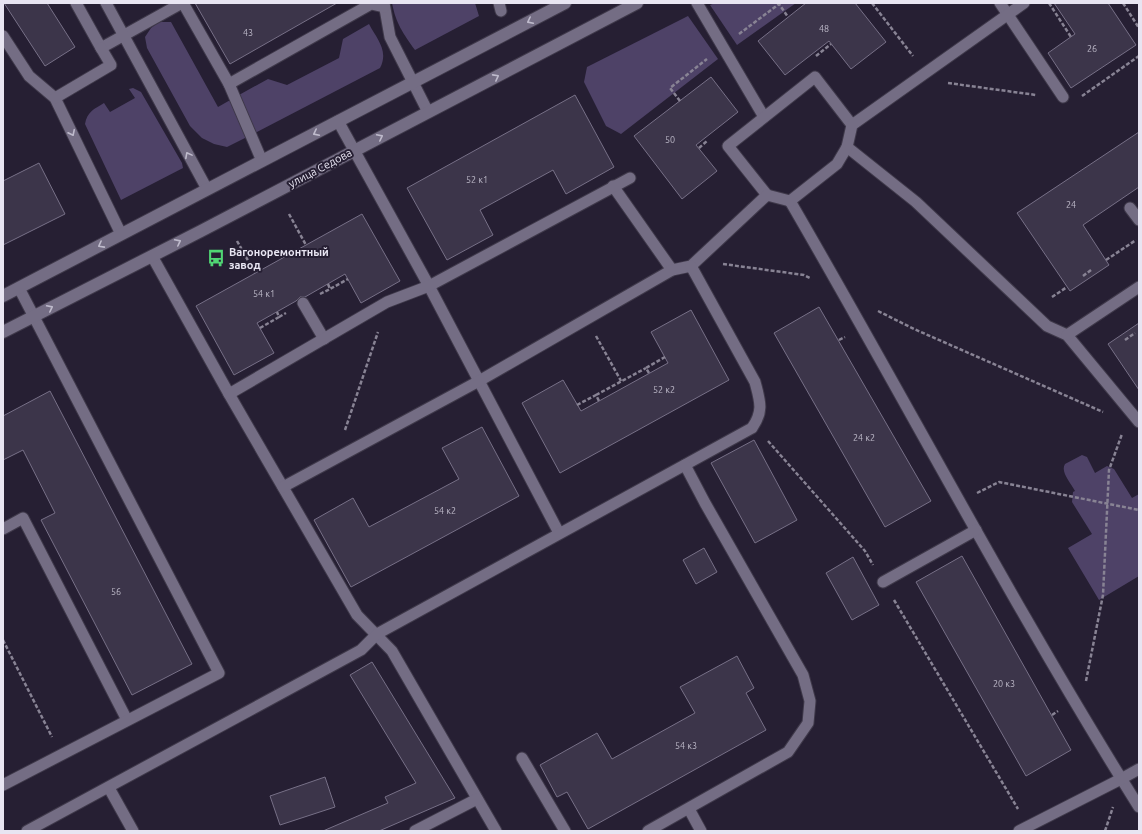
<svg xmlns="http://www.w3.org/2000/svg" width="1142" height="834" viewBox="0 0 1142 834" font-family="Ubuntu,sans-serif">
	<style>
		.green { fill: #4e4267 }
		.building { fill: #3c354a; stroke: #777087 }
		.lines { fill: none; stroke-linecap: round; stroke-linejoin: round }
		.lane-casing { stroke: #3f394a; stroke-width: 13 }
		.secondary-casing { stroke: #3f394a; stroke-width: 14 }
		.path { stroke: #888394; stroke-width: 2.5; stroke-dasharray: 4 2; stroke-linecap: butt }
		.lane { stroke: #746d84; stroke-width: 11 }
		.secondary { stroke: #746d84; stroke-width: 12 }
		.oneway { stroke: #bfbbcc }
		.labels { text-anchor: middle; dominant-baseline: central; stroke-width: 4; stroke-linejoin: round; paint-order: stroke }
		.number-label { font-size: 9px; fill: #bdb9c8 }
		.street-label { font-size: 11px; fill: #e8e5f2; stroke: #261f33 }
		.poi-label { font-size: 11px; font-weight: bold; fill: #e8e5f2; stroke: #261f33; text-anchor: start }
	</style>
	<rect width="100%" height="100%" fill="#261f33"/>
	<g class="green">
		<path d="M392,3H475L479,16L415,50C403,33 396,24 392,3Z"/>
		<path d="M715,3H796L737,45L710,5Z"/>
		<path d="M688,16L718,59L621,134L606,126L584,82L587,67Z"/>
		<path d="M159,22H171L218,107L232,99L247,137L227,147L214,144L202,138L190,126L147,48L145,37L151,28Z"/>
		<path d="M369,24C377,39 389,51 380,68L255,133L239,95L268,79L287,85L339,58L343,39Z"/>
		<path d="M133,88L141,92L182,163L183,168L121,200L85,124C87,112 94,109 104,103L110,112L135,98L129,89Z"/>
		<path d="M1082,455L1087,457L1095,473L1107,466L1114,469L1132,498L1139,494V576L1099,600L1068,548L1092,534L1072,502L1073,492L1075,491C1071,483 1060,472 1065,464Z"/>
	</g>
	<g class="building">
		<path d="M4,3H47L75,47L45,66Z"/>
		<path d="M195,3H337L230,64Z"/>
		<path d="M806,3H855L886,42L851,69L829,41L785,75L758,41Z"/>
		<path d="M1054,3H1108L1136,45L1071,88L1048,53L1075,34Z"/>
		<path d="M711,77L738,112L696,145L717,171L682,199L634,136Z"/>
		<path d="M575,95L614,167L566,194L553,170L480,210L493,235L447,260L407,188Z"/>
		<path d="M1139,132V187L1083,225L1109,265L1070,291L1017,213Z"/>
		<path d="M39,163L65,214L3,245V181Z"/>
		<path d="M362,214L400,281L361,303L345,274L305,297H300L296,301L257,323L274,353L234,375L196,306Z"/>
		<path d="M819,307L931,501L885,527L774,333Z"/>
		<path d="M691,310L729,380L560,473L522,403L563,380L581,411L668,363L651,332Z"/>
		<path d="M1139,323V390L1108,344Z"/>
		<path d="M50,391L192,664L132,695L41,520L55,513L23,450L3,460V416Z"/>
		<path d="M482,427L519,496L351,587L314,520L353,498L369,527L459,479L442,448Z"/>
		<path d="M754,440L797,520L755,543L711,463Z"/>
		<path d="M704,548L717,572L696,584L683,560Z"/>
		<path d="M962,556L1071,750L1026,776L916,582Z"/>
		<path d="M853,557L879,605L852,620L826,573Z"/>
		<path d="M737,656L754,688L746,693L766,730L588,829L567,792L557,797L540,765L597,733L612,759L695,713L680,687Z"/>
		<path d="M372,662L455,798L379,831H323L388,803L385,797L416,783L350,675Z"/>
		<path d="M325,777L335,807L280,825L270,796Z"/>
	</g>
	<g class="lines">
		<g class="lane-casing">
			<g id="lane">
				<path d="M76,3L101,48L182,3"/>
				<path d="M106,3L207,189"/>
				<path d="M183,3L229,84L262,161"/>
				<path d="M384,3L390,37L428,112"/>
				<path d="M499,3L501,11"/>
				<path d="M697,3L764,117"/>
				<path d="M1000,3L1063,97"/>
				<path d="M3,36L29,76L55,98L121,234"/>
				<path d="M229,84L371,4L384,7"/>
				<path d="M55,98L111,65L101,48"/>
				<path d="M338,121L429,286L559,533"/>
				<path d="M847,147L916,202L1047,326L1067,335L1139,422"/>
				<path d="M613,186L672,270"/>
				<path d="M767,195L728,146L815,77L852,125"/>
				<path d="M790,201C907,402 1015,610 1139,807"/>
				<path d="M1130,208L1139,220"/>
				<path d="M152,256L229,394L357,615L392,651L496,831"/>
				<path d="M303,303L324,339"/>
				<path d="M1067,335L1139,287"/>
				<path d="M229,394L387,302L429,286L630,178"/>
				<path d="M283,487L479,381L672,270L691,266L767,195L790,201L837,164L847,147L852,125L1024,3"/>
				<path d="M3,529L23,518L127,720"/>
				<path d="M883,582L976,530"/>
				<path d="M522,758L565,831"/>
				<path d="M3,785L219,673L19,288"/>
				<path d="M109,788L133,831"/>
				<path d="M689,809L701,831"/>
				<path d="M27,831L361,650L377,634L752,428C764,411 760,401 755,382L691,266"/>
				<path d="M415,831L477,799"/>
				<path d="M648,831L788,752L808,723L810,701L803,675L705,503L685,465"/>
				<path d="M1019,831L1121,779L1139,769"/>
			</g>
		</g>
		<g class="secondary-casing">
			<g id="secondary">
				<path d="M3,296L565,3"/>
				<path d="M3,332L201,231L637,3"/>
			</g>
		</g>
		<g class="path">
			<path d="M872,3L913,56"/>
			<path d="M1049,3L1071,37"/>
			<path d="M1123,3L1139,28"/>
			<path d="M739,34L779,4L788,17"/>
			<path d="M816,56L831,44"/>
			<path d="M948,83L1036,95"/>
			<path d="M1082,96L1139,56"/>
			<path d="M680,101L670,88L707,59"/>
			<path d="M699,148L707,141"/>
			<path d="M289,214L306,245"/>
			<path d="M237,241L255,273"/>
			<path d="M1106,260L1136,240"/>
			<path d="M723,264L804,275L810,278"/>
			<path d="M1083,276L1091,270"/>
			<path d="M328,284L330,289L348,279"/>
			<path d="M320,294L330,289"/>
			<path d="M1052,297L1067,287"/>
			<path d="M878,311L914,329L1103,412"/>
			<path d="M279,317L286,313"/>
			<path d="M260,328L279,317L277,312"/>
			<path d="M596,336L621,381"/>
			<path d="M839,340L845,337"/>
			<path d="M1125,340L1135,333"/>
			<path d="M649,373L646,368L665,357"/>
			<path d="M596,395L646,368"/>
			<path d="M577,405L596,395L599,401"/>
			<path d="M345,430L378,332"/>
			<path d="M768,441L865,551L873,565"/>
			<path d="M977,493L999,482L1139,510"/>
			<path d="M894,600L1018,809"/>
			<path d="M3,640L52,737"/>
			<path d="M1086,681L1103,595L1109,470L1122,434"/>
			<path d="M1052,715L1058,711"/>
			<path d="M1105,831L1113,807"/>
		</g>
		<use href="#lane" class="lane"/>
		<use href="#secondary" class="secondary"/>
	</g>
	<defs><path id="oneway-chevron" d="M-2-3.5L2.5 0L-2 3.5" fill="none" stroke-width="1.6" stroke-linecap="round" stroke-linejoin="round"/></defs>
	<g class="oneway">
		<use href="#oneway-chevron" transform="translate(530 21) rotate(153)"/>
		<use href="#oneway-chevron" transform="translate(496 77) rotate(-28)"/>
		<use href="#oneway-chevron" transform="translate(72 133) rotate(64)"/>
		<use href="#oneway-chevron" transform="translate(316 133) rotate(153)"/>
		<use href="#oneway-chevron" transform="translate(380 137) rotate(-27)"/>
		<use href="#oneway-chevron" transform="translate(188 155) rotate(-118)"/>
		<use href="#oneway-chevron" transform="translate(178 242) rotate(-27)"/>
		<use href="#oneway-chevron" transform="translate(101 245) rotate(152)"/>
		<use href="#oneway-chevron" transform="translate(50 308) rotate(-27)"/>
	</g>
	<defs>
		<g id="bus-bare" transform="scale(1.38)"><path d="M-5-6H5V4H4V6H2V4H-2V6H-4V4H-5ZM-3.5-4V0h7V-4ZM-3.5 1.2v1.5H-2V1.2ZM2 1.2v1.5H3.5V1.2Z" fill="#50d674" stroke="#261f33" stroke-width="2.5" paint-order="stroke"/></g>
	</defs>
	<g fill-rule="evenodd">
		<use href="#bus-bare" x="216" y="258"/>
	</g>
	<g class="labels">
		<g class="number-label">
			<text x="824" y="29">48</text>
			<text x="248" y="33">43</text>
			<text x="1092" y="49">26</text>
			<text x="670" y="140">50</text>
			<text x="477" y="180">52 к1</text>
			<text x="1071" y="205">24</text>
			<text x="264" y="294">54 к1</text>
			<text x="664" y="390">52 к2</text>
			<text x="864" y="438">24 к2</text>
			<text x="445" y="511">54 к2</text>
			<text x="116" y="592">56</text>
			<text x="1004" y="684">20 к3</text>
			<text x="686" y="746">54 к3</text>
		</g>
		<g class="street-label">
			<text transform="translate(320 168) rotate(-28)">улица Седова</text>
		</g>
		<g class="poi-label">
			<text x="229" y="252">Вагоноремонтный<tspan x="229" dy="13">завод</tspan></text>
		</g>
	</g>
	<rect width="1142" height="834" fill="none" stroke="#e8e5f2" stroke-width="8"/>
</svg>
